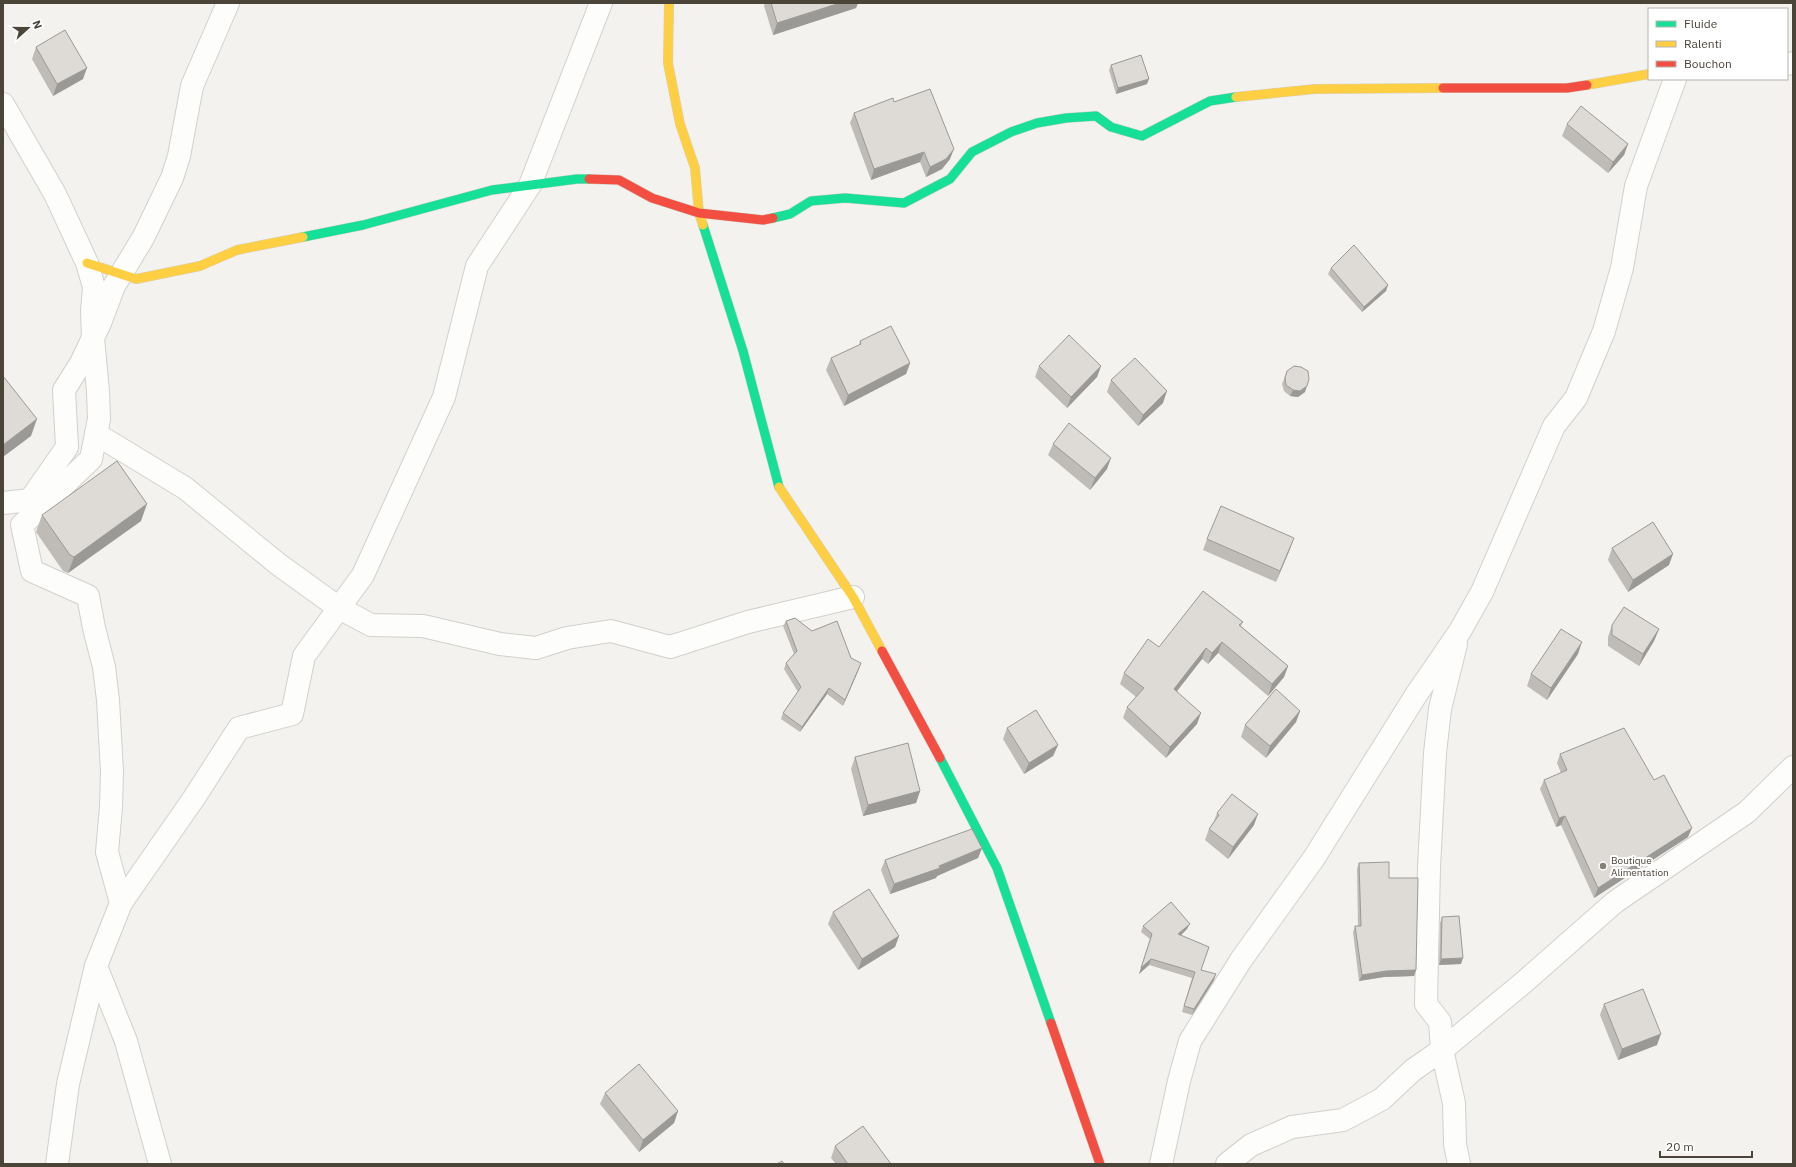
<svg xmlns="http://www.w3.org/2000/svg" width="1796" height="1167" viewBox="0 0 1796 1167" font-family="'IBM Plex Sans',sans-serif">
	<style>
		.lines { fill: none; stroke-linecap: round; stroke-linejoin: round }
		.street-casing { stroke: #d2d0cb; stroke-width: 24 }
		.fast-casing { stroke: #d3cfc5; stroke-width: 10 }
		.slow-casing { stroke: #d3cfc5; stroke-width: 10 }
		.jam-casing { stroke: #d3cfc5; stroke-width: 10 }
		.street { stroke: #fdfdfc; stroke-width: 22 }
		.fast { stroke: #16e098; stroke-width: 9 }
		.slow { stroke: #ffcf43; stroke-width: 9 }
		.jam { stroke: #f24e42; stroke-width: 9 }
		.wall { fill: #bfbcb8 }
		.shaded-wall { fill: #9b9996 }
		.building { fill: #dedbd6; stroke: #9b9996 }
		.poi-dot { fill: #868178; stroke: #fff; stroke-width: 1.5 }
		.labels { text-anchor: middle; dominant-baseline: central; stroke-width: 4; stroke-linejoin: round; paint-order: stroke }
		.poi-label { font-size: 10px; fill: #4b4439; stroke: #fff; text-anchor: start }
	</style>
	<rect width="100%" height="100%" fill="#f4f2ee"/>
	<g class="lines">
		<g class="street-casing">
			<g id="street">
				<path d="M1787,64L1793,63"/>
				<path d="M3,104L55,194L87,263L94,287L92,311L93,338L98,391L99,419L91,459L22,525L32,571L88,596L94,628L104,667L108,700L112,772L111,807L107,852L121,903L96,966L68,1084L57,1164"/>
				<path d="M96,434L185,488L278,564L339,608L371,625L423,626L500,644L536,648L567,638L611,631L670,647L748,622L853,597"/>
				<path d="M3,503L30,500L67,447L64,390L81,363L100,323L114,286L143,238L172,178L179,156L192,86L228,3"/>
				<path d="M1456,644L1440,709L1435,753L1429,867L1426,1004L1440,1022L1442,1050L1454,1103L1455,1144L1459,1164"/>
				<path d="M121,903L194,798L239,728L292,714L304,656L363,575L444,397L477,266L530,185L601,3"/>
				<path d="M96,966L126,1041L160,1164"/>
				<path d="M1161,1164L1179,1081L1190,1041L1241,960L1314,858L1416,695L1460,631L1482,592L1554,426L1576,398L1604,331L1622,268L1636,186L1675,79"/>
				<path d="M1227,1164L1251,1145L1292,1127L1343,1120L1382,1099L1413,1070L1442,1050L1523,983L1615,902L1747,812L1793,767"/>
			</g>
		</g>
		<g class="fast-casing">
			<g id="fast">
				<path d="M773,218L790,214L811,201L845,198L904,203L950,179L972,152L1011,132L1037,123L1066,118L1096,116L1111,127L1142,136L1210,101L1236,97"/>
				<path d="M703,225L743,351L779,487"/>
				<path d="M303,237L363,225L492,190L577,179H589"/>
				<path d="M940,758L997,868L1051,1023"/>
			</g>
		</g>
		<g class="slow-casing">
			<g id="slow">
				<path d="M669,3L668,63L680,124L695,168L699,213L703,225"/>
				<path d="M1587,85L1649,74"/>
				<path d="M1236,97L1315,89L1443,88"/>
				<path d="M87,263L136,279L200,266L237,250L303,237"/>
				<path d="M779,487L853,597L882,651"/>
			</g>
		</g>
		<g class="jam-casing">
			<g id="jam">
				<path d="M1443,88H1567L1587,85"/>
				<path d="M589,179L619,180L652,198L699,213L763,220L773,218"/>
				<path d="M882,651L940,758"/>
				<path d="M1051,1023L1100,1164"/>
			</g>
		</g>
		<use href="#street" class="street"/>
		<use href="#fast" class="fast"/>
		<use href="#slow" class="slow"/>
		<use href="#jam" class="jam"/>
	</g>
	<g class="wall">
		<path d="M765,3H858L856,8L773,35L764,6Z"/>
		<path d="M36,47L83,79L53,96L32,59Z"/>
		<path d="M1111,65L1147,84L1116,94L1109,70Z"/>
		<path d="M894,102L950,159L942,169L926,177L920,162L871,180L850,123L854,113Z"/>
		<path d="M1567,124L1628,144L1624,155L1608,173L1562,136Z"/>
		<path d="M1331,268L1388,285L1386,291L1362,312L1328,274Z"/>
		<path d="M860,341L910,363L906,374L844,406L826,370L831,358L859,345Z"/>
		<path d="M1039,366H1101L1097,377L1067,408L1035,377Z"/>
		<path d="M1287,371L1305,392L1298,397L1290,396L1284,391L1282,384Z"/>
		<path d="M1111,380L1163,403L1138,426L1107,392Z"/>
		<path d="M1053,444L1107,469L1090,490L1048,455Z"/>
		<path d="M42,515L141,521L68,573L63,571L36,532Z"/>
		<path d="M1207,539L1290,549L1276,582L1203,550Z"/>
		<path d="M1612,548L1669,565L1628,592L1608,560Z"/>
		<path d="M786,621L851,658L859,669L843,706L827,694L800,732L781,719L783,713L798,692L784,669L786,663L794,654L783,626Z"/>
		<path d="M1243,622L1241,626L1288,666L1284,677L1268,696L1218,653L1208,664L1202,659L1177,691L1197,724L1166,758L1123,718L1127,707L1136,697L1120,684L1124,673L1159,647Z"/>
		<path d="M1612,625L1659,629L1654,641L1639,666L1608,646V637Z"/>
		<path d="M1578,654L1547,700L1527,686L1531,674Z"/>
		<path d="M1300,711L1296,722L1266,758L1241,737L1245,725Z"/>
		<path d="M1007,728L1058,745L1053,756L1024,774L1003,739Z"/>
		<path d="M1560,754L1654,780L1688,837L1594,898L1561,825L1556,827L1540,789L1544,780L1561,773L1557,763Z"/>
		<path d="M855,757L920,791L916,803L863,816L851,769Z"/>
		<path d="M1217,813L1254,825L1228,859L1205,840L1209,829L1214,821Z"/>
		<path d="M982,848L978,858L937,876L936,878L890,894L881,870L885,860Z"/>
		<path d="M1359,863L1416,970L1414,976L1384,977L1359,981L1353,932L1355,926H1358L1357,869Z"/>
		<path d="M833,912L899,936L895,947L858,970L828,924Z"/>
		<path d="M1442,917L1461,964L1439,965L1440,923Z"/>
		<path d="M1143,926L1187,929L1181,935L1201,970L1214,980L1192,1015L1182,1012L1192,978L1149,965L1139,974L1150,939L1141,932Z"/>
		<path d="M1604,1004L1657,1045L1618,1060L1600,1015Z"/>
		<path d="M605,1093L678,1111L674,1123L639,1152L600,1104Z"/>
		<path d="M835,1146L891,1164H836L831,1158Z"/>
	</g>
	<g class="shaded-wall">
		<path d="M840,3H858L856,8L773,35L777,23Z"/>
		<path d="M87,68L83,79L53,96L57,84Z"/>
		<path d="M1149,79L1147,84L1116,94L1118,88Z"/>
		<path d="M1628,144L1624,155L1608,173L1613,162Z"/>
		<path d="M954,149L950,159L942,169L926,177L930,167Z"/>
		<path d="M924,152L920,162L871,180L874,169Z"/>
		<path d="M1388,285L1386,291L1362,312L1364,307Z"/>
		<path d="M910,363L906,374L844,406L848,395Z"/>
		<path d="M1101,366L1097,377L1067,408L1071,397Z"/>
		<path d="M1307,386L1305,392L1298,397L1290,396L1293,390Z"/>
		<path d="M1167,391L1163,403L1138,426L1143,415Z"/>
		<path d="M37,419L31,436L3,457V445Z"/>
		<path d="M1111,458L1107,469L1090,490L1095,478Z"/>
		<path d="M147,504L141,521L68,573L74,557Z"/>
		<path d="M1294,538L1290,549L1276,582L1280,571Z"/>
		<path d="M1673,554L1669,565L1628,592L1633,580Z"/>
		<path d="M1659,629L1654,641L1639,666L1643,654Z"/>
		<path d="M1222,642L1218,653L1208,664L1212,653Z"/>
		<path d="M1582,642L1578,654L1547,700L1551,688Z"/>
		<path d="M1206,648L1202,659L1170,700L1174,689Z"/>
		<path d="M861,663L859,669L843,706L845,700Z"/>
		<path d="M1288,666L1284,677L1268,696L1272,684Z"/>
		<path d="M829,688L827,694L800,732L802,727Z"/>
		<path d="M1300,711L1296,722L1266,758L1270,746Z"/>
		<path d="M1201,713L1197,724L1166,758L1170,747Z"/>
		<path d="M1058,745L1053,756L1024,774L1029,763Z"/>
		<path d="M920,791L916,803L863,816L868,805Z"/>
		<path d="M1258,814L1254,825L1228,859L1233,847Z"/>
		<path d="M1565,816L1561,825L1556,827L1559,818Z"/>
		<path d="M1692,828L1688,837L1594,898L1598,888Z"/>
		<path d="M982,848L978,858L937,876L936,878L890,894L894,884L939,866Z"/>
		<path d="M1190,924L1187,929L1176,940L1178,934Z"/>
		<path d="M899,936L895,947L858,970L862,959Z"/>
		<path d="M1463,958L1461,964L1439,965L1441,959Z"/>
		<path d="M1151,959L1149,965L1139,974L1141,968Z"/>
		<path d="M1416,970L1414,976L1384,977L1359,981L1362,975L1386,971Z"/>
		<path d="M1216,974L1214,980L1192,1015L1194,1009Z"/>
		<path d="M1661,1034L1657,1045L1618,1060L1622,1049Z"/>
		<path d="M678,1111L674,1123L639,1152L643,1140Z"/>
	</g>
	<g class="building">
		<path d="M771,3H840L777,23Z"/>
		<path d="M65,30L87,68L57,84L36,47Z"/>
		<path d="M1141,55L1149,79L1118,88L1111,65Z"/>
		<path d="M930,89L954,149L946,159L930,167L924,152L874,169L854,113L893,98L894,102Z"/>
		<path d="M1581,106L1628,144L1613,162L1567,124Z"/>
		<path d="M1354,245L1388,285L1364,307L1331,268Z"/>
		<path d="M891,326L910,363L848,395L831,358L861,344L860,341Z"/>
		<path d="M1069,335L1101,366L1071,397L1039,366Z"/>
		<path d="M1135,358L1167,391L1143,415L1111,380Z"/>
		<path d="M1294,366L1301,367L1308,371L1309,379L1307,386L1300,391L1293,390L1286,385L1285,378L1287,371Z"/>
		<path d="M3,376L37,419L3,445Z"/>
		<path d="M1069,423L1111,458L1095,478L1053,444Z"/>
		<path d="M117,461L147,504L74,557L70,555L42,515Z"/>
		<path d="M1221,506L1294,538L1280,571L1207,539Z"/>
		<path d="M1653,522L1673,554L1633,580L1612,548Z"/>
		<path d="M1203,591L1243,622L1239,625L1288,666L1272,684L1222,642L1212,653L1206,648L1174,689L1201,713L1170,747L1127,707L1144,688L1124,673L1148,639L1159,647Z"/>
		<path d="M1624,607L1659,629L1643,654L1612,635V625Z"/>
		<path d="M795,618L812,631L837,621L851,658L861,663L845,700L829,688L802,727L783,713L801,687L786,663L797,651L786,621Z"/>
		<path d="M1561,629L1582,642L1551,688L1531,674Z"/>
		<path d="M1276,689L1300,711L1270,746L1245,725Z"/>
		<path d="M1036,710L1058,745L1029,763L1007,728Z"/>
		<path d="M1624,728L1654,780L1664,775L1692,828L1598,888L1565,816L1559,818L1544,780L1567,770L1560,754Z"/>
		<path d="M908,743L920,791L868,805L855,757Z"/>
		<path d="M1232,794L1258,814L1233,847L1209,829L1219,815L1217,813Z"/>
		<path d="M972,829L982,848L939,866L940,868L894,884L885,860Z"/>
		<path d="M1389,862V878H1418L1416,970L1386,971L1362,975L1355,926H1361L1359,863Z"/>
		<path d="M869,889L899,936L862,959L833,912Z"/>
		<path d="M1171,902L1190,924L1178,934L1209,947L1201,970L1216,974L1194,1009L1184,1006L1195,972L1151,959L1141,968L1152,934L1143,926Z"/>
		<path d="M1459,916L1463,958L1441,959L1442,917Z"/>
		<path d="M1643,989L1661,1034L1622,1049L1604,1004Z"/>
		<path d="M639,1064L678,1111L643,1140L605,1093Z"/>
		<path d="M863,1126L891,1164H848L835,1146Z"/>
		<path d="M782,1161L784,1164H777Z"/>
	</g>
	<circle class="poi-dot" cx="1603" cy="866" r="4"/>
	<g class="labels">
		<g class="poi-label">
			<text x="1611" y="860">Boutique<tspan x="1611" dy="12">Alimentation</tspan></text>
		</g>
	</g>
	<rect width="1796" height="1167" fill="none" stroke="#4b4439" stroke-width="8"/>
	<rect x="1648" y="8" width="140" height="72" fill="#ffffff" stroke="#b7b4b0"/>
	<rect x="1656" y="21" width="20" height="6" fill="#16e098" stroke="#b7b4b0"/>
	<text x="1684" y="28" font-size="12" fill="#4b4439">Fluide</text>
	<rect x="1656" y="41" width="20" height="6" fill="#ffcf43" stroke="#b7b4b0"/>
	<text x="1684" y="48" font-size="12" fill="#4b4439">Ralenti</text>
	<rect x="1656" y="61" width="20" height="6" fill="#f24e42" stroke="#b7b4b0"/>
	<text x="1684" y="68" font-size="12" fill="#4b4439">Bouchon</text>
	<g transform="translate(28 28) rotate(69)" stroke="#ffffff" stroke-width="3" paint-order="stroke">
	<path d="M0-3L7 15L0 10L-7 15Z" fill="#4b4439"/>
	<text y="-6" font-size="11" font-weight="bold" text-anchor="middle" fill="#4b4439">N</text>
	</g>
	<path d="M1660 1151v6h92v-6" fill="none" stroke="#4b4439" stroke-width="2"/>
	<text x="1666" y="1151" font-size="12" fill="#4b4439" stroke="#ffffff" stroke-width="3" paint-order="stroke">20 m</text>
</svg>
